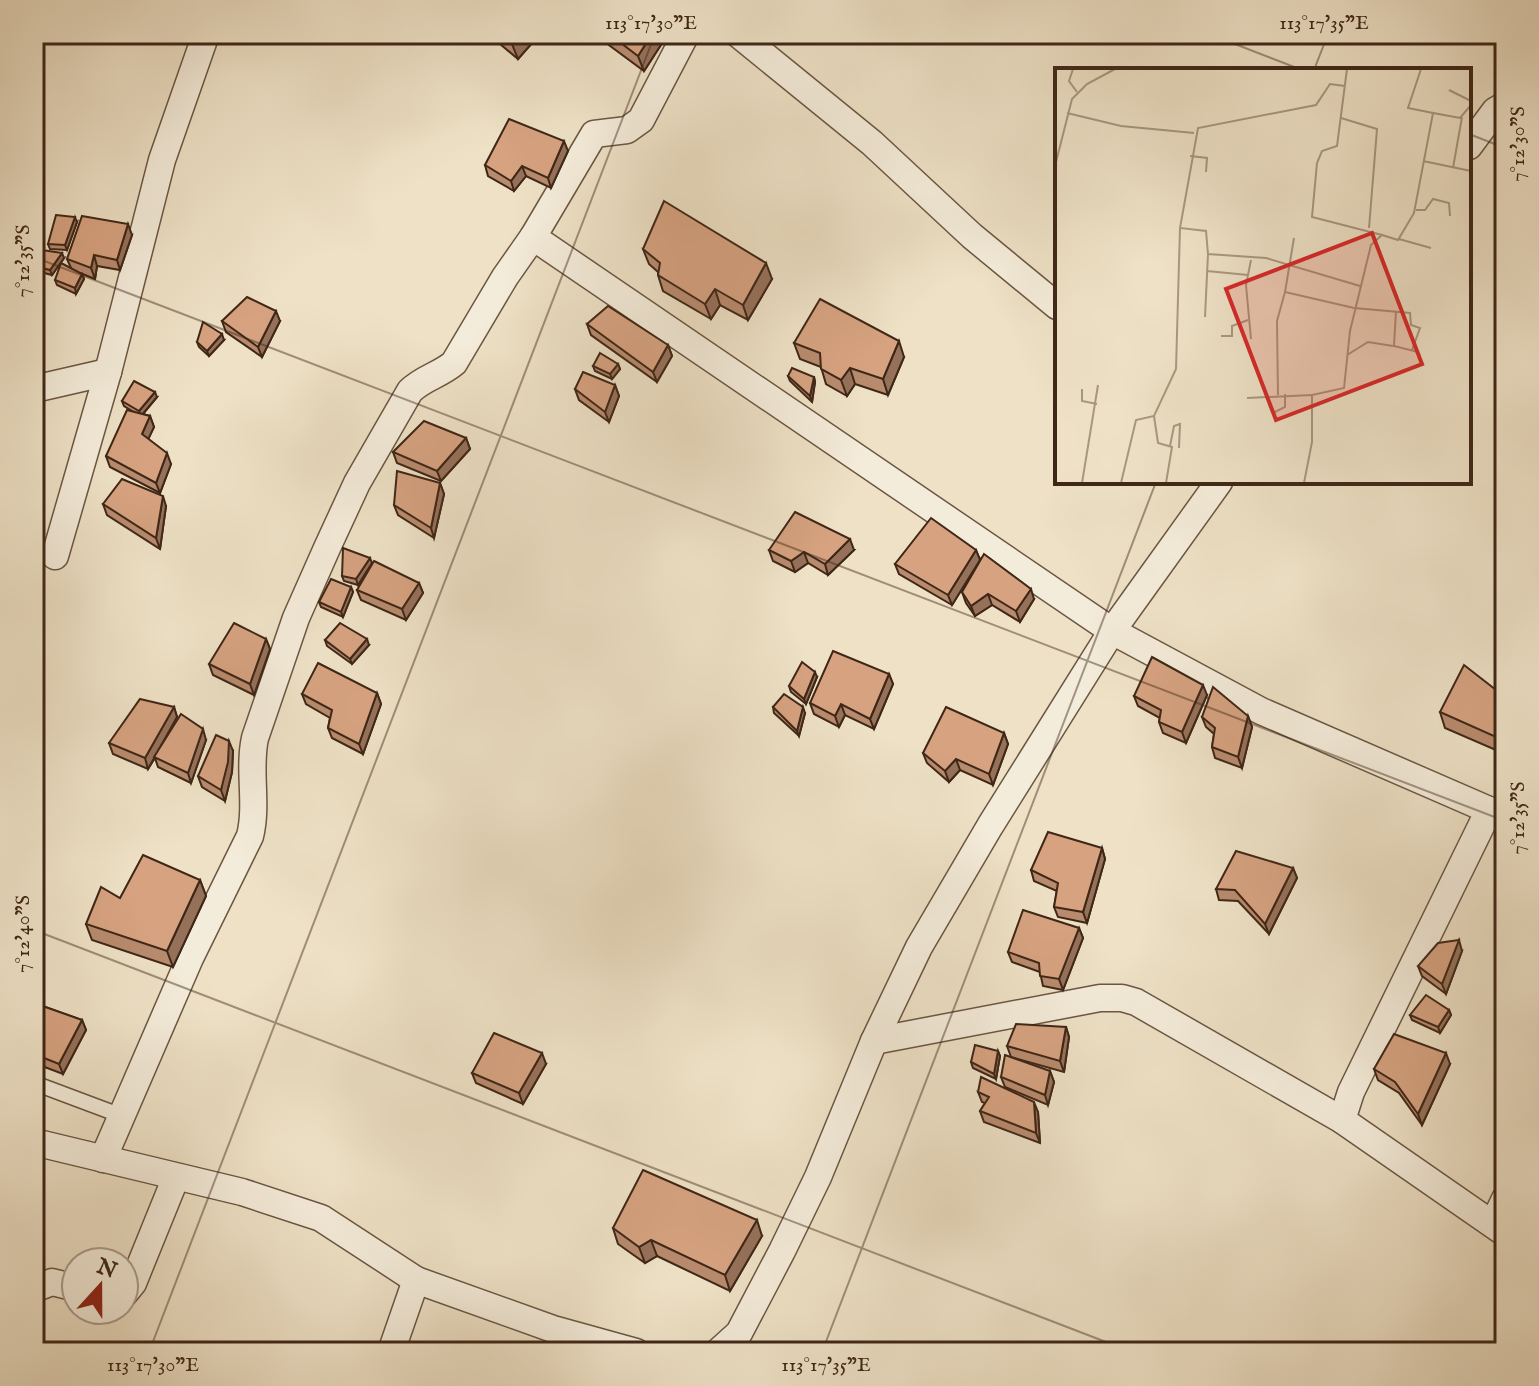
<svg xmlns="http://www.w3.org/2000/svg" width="1539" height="1386" viewBox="0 0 1539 1386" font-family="'IM FELL English',serif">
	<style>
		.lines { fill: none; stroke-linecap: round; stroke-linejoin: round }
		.lane-casing { stroke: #6b5643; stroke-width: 17 }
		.street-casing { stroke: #6b5643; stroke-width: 29 }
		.lane { stroke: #f4ecda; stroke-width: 14 }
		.street { stroke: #f4ecda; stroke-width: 26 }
		.wall { fill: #b88b6e; stroke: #3f2717; stroke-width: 2 }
		.shaded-wall { fill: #96715a; stroke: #3f2717; stroke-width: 2 }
		.building { fill: #d6a280; stroke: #3f2717; stroke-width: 2 }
		.ticks { fill: none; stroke: #3f2717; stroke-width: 2; stroke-opacity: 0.45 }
		.inset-road { fill: none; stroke: #a89780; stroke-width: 2 }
		.view { fill: #d62828; fill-opacity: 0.15; stroke: #d62828; stroke-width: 4 }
		.inset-edge { fill: none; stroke: #3f2717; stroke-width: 4 }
		.neatline { fill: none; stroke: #3f2717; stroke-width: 3 }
		.ticks-label { font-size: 20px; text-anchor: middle; fill: #3f2717 }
	</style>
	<rect width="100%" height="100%" fill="#eee1c6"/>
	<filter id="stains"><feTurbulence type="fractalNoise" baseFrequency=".0025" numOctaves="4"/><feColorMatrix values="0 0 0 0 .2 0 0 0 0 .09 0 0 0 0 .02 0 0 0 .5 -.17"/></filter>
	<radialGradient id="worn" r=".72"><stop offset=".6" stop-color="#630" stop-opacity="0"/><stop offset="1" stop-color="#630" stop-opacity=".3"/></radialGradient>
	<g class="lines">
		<g class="lane-casing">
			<path id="lane" d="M34,1083L122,1116"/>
		</g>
		<g class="street-casing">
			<g id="street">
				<path d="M686,34L641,120L627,130L594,134L533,237L1112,631L1261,711L1505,817"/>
				<path d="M738,34L872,143L972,236L1057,306"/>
				<path d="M1469,146L1495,111L1505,105"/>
				<path d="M34,389L108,372"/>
				<path d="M55,556L108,372L162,160L206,34"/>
				<path d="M1489,810L1351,1092L1342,1120L1505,1233"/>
				<path d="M874,1041L1100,998H1122L1136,1002L1342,1120"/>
				<path d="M34,1142L242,1192L321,1218L416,1280"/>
				<path d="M103,1159L190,958L250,836C258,804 248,770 255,738L296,618L327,548L357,483L410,391C423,378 440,375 454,363L505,277L533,237"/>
				<path d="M1493,1224L1505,1199"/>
				<path d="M34,1289L52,1282L76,1288"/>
				<path d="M124,1294L133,1283L176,1177"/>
				<path d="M391,1352L416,1280L553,1329L636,1352"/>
				<path d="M718,1352L739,1333L782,1251L818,1177L874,1041L919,947L990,826L1112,631L1219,482"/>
			</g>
		</g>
		<use href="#lane" class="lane"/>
		<use href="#street" class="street"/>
	</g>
	<g class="wall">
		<path d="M488,34H540L518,59Z"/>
		<path d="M594,34H668L644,71Z"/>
		<path d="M568,151L551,188L526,176L514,191L488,176L485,165Z"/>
		<path d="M77,222L67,250L50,249L48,244Z"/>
		<path d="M132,235L120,270L97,266L95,279L80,273L82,274L84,279L76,294L57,285L55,280L71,268L67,259Z"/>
		<path d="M643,249L772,279L748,320L720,305L711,319L663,291L658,275V272L649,264Z"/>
		<path d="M64,258L52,275L40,272L38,267Z"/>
		<path d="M222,321H280L262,357L226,332Z"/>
		<path d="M587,324L668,345L672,356L657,382L591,335Z"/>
		<path d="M224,340L209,356L199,347L197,342Z"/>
		<path d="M794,343L904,357L888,395L855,384L847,396L826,384L821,367L800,359Z"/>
		<path d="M618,364L620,369L612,379L595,371L593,366Z"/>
		<path d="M788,376L814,377L815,382L812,402L790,381Z"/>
		<path d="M615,385L619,396L609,422L579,400L575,389Z"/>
		<path d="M157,397L143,414L150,416L154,427L148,439L171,464L160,493L110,467L106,456L132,411L124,406L122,401Z"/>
		<path d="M466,438L470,449L441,481L397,463L393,452Z"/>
		<path d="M440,483L444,494L434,538L398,515L394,505Z"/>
		<path d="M103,504L166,506L160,549L107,515Z"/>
		<path d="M769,550H854L828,575L808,563L795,572L773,561Z"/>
		<path d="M976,550L980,560L952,605L899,574L895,564Z"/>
		<path d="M372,563L358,585L344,581L342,576Z"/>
		<path d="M419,583L423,593L406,620L361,600L357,590Z"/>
		<path d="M351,587L353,592L343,617L321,607L319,602Z"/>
		<path d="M962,592L1034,599L1020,622L992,605L975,616L966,603Z"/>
		<path d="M266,639L270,649L254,695L213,675L209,664Z"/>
		<path d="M325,640L369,645L352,664L327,646Z"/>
		<path d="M889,674L893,684L874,729L845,715L839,727L814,714L810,703Z"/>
		<path d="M817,677L806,704L791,692L789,686Z"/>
		<path d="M377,693L381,704L363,754L332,738L328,728L330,718L306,704L302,694Z"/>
		<path d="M1207,695L1186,743L1163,733L1159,722L1160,718L1138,706L1134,696Z"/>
		<path d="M1505,697V754L1445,728L1440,712Z"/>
		<path d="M174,707L177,717L161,746L206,740L191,783L158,767L155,758L148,769L113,754L109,743Z"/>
		<path d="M773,707L805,713L799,736L774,713Z"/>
		<path d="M1248,716L1252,727L1242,768L1215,758L1212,747L1214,734L1206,727L1202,717Z"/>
		<path d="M1004,733L1008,744L993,785L960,770L949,782L927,763L923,753Z"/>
		<path d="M233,751L232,772L225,801L202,787L198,776Z"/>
		<path d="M1102,848L1105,859L1087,923L1058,917L1054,907L1057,891L1034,881L1031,870Z"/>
		<path d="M1293,868L1297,878L1269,934L1238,901L1219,900L1216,889Z"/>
		<path d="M200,880L206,896L173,967L92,940L86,924L120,898Z"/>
		<path d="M1079,928L1083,938L1063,990L1043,986L1040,972L1012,962L1008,952Z"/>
		<path d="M1462,951L1446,994L1422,976L1418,966Z"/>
		<path d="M34,1003L82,1020L86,1030L63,1074L34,1063Z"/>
		<path d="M1449,1010L1451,1015L1440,1033L1412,1020L1410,1015Z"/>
		<path d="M1066,1027L1069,1037L1064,1072L1011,1057L1007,1046Z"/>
		<path d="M998,1051L1000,1056L996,1079L973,1068L971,1062Z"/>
		<path d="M546,1064L523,1104L476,1083L472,1073Z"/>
		<path d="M1450,1064L1422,1125L1399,1093L1378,1080L1374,1069Z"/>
		<path d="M1050,1071L1054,1082L1048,1105L1005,1087L1001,1077Z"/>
		<path d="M978,1092L1038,1112L1040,1143L984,1122L980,1111L985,1103L982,1102Z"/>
		<path d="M613,1228L762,1236L730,1291L657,1256L645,1263L618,1244Z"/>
	</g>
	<g class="shaded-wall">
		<path d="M521,34H540L518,59L512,44Z"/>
		<path d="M652,34H668L644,71L638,56Z"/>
		<path d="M564,141L568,151L551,188L548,178Z"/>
		<path d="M522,166L526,176L514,191L511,181Z"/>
		<path d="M75,217L77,222L67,250L65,245Z"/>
		<path d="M128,224L132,235L120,270L117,260Z"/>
		<path d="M62,253L64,258L52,275L50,270Z"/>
		<path d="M94,255L97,266L95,279L91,268Z"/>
		<path d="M766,263L772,279L748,320L743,305Z"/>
		<path d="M82,274L84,279L76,294L75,288Z"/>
		<path d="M715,289L720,305L711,319L705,304Z"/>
		<path d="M276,311L280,321L262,357L258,347Z"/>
		<path d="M222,334L224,340L209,356L207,351Z"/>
		<path d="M899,341L904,357L888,395L883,379Z"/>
		<path d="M668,345L672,356L657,382L653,372Z"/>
		<path d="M618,364L620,369L612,379L610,374Z"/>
		<path d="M850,368L855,384L847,396L841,380Z"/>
		<path d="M814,377L815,382L812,402L810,396Z"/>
		<path d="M615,385L619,396L609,422L605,412Z"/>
		<path d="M155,392L157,397L141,416L139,411Z"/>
		<path d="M150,416L154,427L146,444L142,434Z"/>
		<path d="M466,438L470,449L441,481L437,471Z"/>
		<path d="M167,453L171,464L160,493L156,483Z"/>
		<path d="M440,483L444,494L434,538L431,528Z"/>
		<path d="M163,496L166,506L160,549L156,538Z"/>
		<path d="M850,539L854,550L828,575L825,564Z"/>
		<path d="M976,550L980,560L952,605L948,595Z"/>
		<path d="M804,552L808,563L795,572L791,561Z"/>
		<path d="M370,558L372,563L358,585L356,579Z"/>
		<path d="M419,583L423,593L406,620L402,609Z"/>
		<path d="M351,587L353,592L343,617L341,612Z"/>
		<path d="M1031,589L1034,599L1020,622L1016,611Z"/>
		<path d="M988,594L992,605L975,616L971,606Z"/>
		<path d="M266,639L270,649L254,695L250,684Z"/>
		<path d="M367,639L369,645L352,664L350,659Z"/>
		<path d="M815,672L817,677L806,704L804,699Z"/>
		<path d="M889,674L893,684L874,729L870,719Z"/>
		<path d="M1203,685L1207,695L1186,743L1182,732Z"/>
		<path d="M377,693L381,704L363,754L359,744Z"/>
		<path d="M841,704L845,715L839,727L835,716Z"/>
		<path d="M174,707L177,717L148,769L145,758Z"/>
		<path d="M803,707L805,713L799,736L797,731Z"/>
		<path d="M1248,716L1252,727L1242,768L1238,757Z"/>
		<path d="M203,729L206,740L191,783L188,773Z"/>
		<path d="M1004,733L1008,744L993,785L989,774Z"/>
		<path d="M229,741L233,751L232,772L225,801L221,790Z"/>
		<path d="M956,759L960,770L949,782L945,771Z"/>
		<path d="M1102,848L1105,859L1087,923L1083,912Z"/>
		<path d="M1293,868L1297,878L1269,934L1265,924Z"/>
		<path d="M200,880L206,896L173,967L167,951Z"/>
		<path d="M1079,928L1083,938L1063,990L1059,979Z"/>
		<path d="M1459,940L1462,951L1446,994L1442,984Z"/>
		<path d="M1449,1010L1451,1015L1440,1033L1438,1027Z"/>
		<path d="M82,1020L86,1030L63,1074L59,1064Z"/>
		<path d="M1066,1027L1069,1037L1064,1072L1060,1061Z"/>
		<path d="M998,1051L1000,1056L996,1079L994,1074Z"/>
		<path d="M542,1053L546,1064L523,1104L519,1093Z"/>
		<path d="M1446,1053L1450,1064L1422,1125L1418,1114Z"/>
		<path d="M1050,1071L1054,1082L1048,1105L1045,1095Z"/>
		<path d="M1034,1102L1038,1112L1040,1143L1036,1133Z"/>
		<path d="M757,1220L762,1236L730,1291L725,1275Z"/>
		<path d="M651,1240L657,1256L645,1263L639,1247Z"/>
	</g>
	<g class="building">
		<path d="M501,34H521L512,44Z"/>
		<path d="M609,34H652L638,56Z"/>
		<path d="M509,119L564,141L548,178L522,166L511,181L485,165Z"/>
		<path d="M664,201L766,263L743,305L715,289L705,304L658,275L660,263L643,249Z"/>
		<path d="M56,215L75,217L65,245L48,244Z"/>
		<path d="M82,216L128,224L117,260L94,255L91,268L67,259Z"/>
		<path d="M42,250L62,253L50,270L38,267Z"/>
		<path d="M61,263L82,274L75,288L55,280Z"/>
		<path d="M247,297L276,311L258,347L222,321Z"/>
		<path d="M820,299L899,341L883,379L850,368L841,380L821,369L820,353L794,343Z"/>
		<path d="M608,306L668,345L653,372L587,324Z"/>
		<path d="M203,322L222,334L207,351L197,342Z"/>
		<path d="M600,353L618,364L610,374L593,366Z"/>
		<path d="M792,368L814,377L810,396L788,376Z"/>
		<path d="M583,372L615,385L605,412L575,389Z"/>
		<path d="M134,381L155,392L139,411L122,401Z"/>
		<path d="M127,410L150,416L142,434L167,453L156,483L106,456Z"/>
		<path d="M424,421L466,438L437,471L393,452Z"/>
		<path d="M397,471L440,483L431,528L394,505Z"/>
		<path d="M122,479L163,496L156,538L103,504Z"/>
		<path d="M795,512L850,539L825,564L804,552L791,561L769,550Z"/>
		<path d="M931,518L976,550L948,595L895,564Z"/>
		<path d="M343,548L370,558L356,579L342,576Z"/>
		<path d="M984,554L1031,589L1016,611L988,594L971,606L962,592Z"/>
		<path d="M374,561L419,583L402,609L357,590Z"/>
		<path d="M331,579L351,587L341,612L319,602Z"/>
		<path d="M234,623L266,639L250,684L209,664Z"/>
		<path d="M340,623L367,639L350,659L325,640Z"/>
		<path d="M833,651L889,674L870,719L841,704L835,716L810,703Z"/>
		<path d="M1152,657L1203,685L1182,732L1159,722L1161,710L1134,696Z"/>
		<path d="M802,662L815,672L804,699L789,686Z"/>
		<path d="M318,663L377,693L359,744L328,728L332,710L302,694Z"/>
		<path d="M1464,665L1505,697V741L1440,712Z"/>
		<path d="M1213,687L1248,716L1238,757L1212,747L1215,728L1202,717Z"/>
		<path d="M784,694L803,707L797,731L773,707Z"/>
		<path d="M140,699L174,707L145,758L109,743Z"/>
		<path d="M946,707L1004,733L989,774L956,759L945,771L923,753Z"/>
		<path d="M181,714L203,729L188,773L154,757Z"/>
		<path d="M216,735L229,741L228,762L221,790L198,776Z"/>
		<path d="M1048,832L1102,848L1083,912L1054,907L1058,883L1031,870Z"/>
		<path d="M1236,851L1293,868L1265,924L1235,890L1216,889Z"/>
		<path d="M143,855L200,880L167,951L86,924L101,887L120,898Z"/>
		<path d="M1023,910L1079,928L1059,979L1040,976L1039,963L1008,952Z"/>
		<path d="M1459,940L1442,984L1418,966L1438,943Z"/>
		<path d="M1426,995L1449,1010L1438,1027L1410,1015Z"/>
		<path d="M34,1003L82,1020L59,1064L34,1054Z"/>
		<path d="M1016,1024L1066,1027L1060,1061L1007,1046Z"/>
		<path d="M494,1033L542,1053L519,1093L472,1073Z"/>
		<path d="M1394,1034L1446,1053L1418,1114L1395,1082L1374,1069Z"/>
		<path d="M975,1045L998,1051L994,1074L971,1062Z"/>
		<path d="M1005,1055L1050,1071L1045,1095L1001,1077Z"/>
		<path d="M981,1077L1034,1102L1036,1133L980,1111L989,1097L978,1092Z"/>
		<path d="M643,1170L757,1220L725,1275L651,1240L639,1247L613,1228Z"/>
	</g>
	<path class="ticks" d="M1209,34L1302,70M1314,70L1328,34M1469,134L1505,148M34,257L1505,821M34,930L1132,1352M149,1352L655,34M822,1352L1156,482M1495,1352L1505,1325"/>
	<g transform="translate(1055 68)">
		<rect width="416" height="416" fill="#eee1c6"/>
		<path class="inset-road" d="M18,1L14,13L22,24M292,1L282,78L267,83L262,95L257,149L327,167M366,1L353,40L378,45M290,18L275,16L261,37L143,60L125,160L151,163L153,186L211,190L305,218M394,22L416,33M12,45L66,58L139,65M286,50L322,61L314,160M135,88L152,90L151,104M368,93L416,103M0,98L17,31L32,16L60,1M398,100L407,49M361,142H370L378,131L394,135L395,148M239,170L230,224L299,240L355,245L356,257L365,260L357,282M344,171L376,180M196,192L191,217L196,271M152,203L193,207M341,243L339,278L363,284M150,249L153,186M166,268H177V258L193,252M292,287L313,274L338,278M27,321V333L42,336M223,327L222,253L230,224M192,330L257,327M218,345L230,339V326M99,348L103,375L117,379L111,415M115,378L119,358L125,356L124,380M27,415L43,317M66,415L81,352L99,348L121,301L125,160M249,415L257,374V327L289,320L295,263L316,177L327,167L343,172L359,145L378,45L405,50L416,37"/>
		<path class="view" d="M317,165L367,296L221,352L171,221Z"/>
		<rect width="416" height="416" class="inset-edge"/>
	</g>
	<rect width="1539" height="1386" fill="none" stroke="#eee1c6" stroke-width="88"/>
	<g transform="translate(100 1286) rotate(21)"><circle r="38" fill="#f4ecda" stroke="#ac9d8c" stroke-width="2"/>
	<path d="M0-6L14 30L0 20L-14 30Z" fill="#8f2418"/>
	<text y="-12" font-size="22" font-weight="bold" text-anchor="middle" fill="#3f2717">N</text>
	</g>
	<rect x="44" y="44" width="1451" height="1298" class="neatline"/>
	<g class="ticks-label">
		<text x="651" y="29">113°17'30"E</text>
		<text x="1324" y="29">113°17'35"E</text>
		<text transform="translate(1517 144) rotate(-90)" y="7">7°12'30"S</text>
		<text transform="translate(22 261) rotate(-90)" y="7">7°12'35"S</text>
		<text transform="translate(1517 818) rotate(-90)" y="7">7°12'35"S</text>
		<text transform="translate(22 934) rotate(-90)" y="7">7°12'40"S</text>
		<text x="153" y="1371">113°17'30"E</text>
		<text x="826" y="1371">113°17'35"E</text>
	</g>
	<rect width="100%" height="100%" filter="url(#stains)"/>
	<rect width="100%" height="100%" fill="url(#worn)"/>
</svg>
